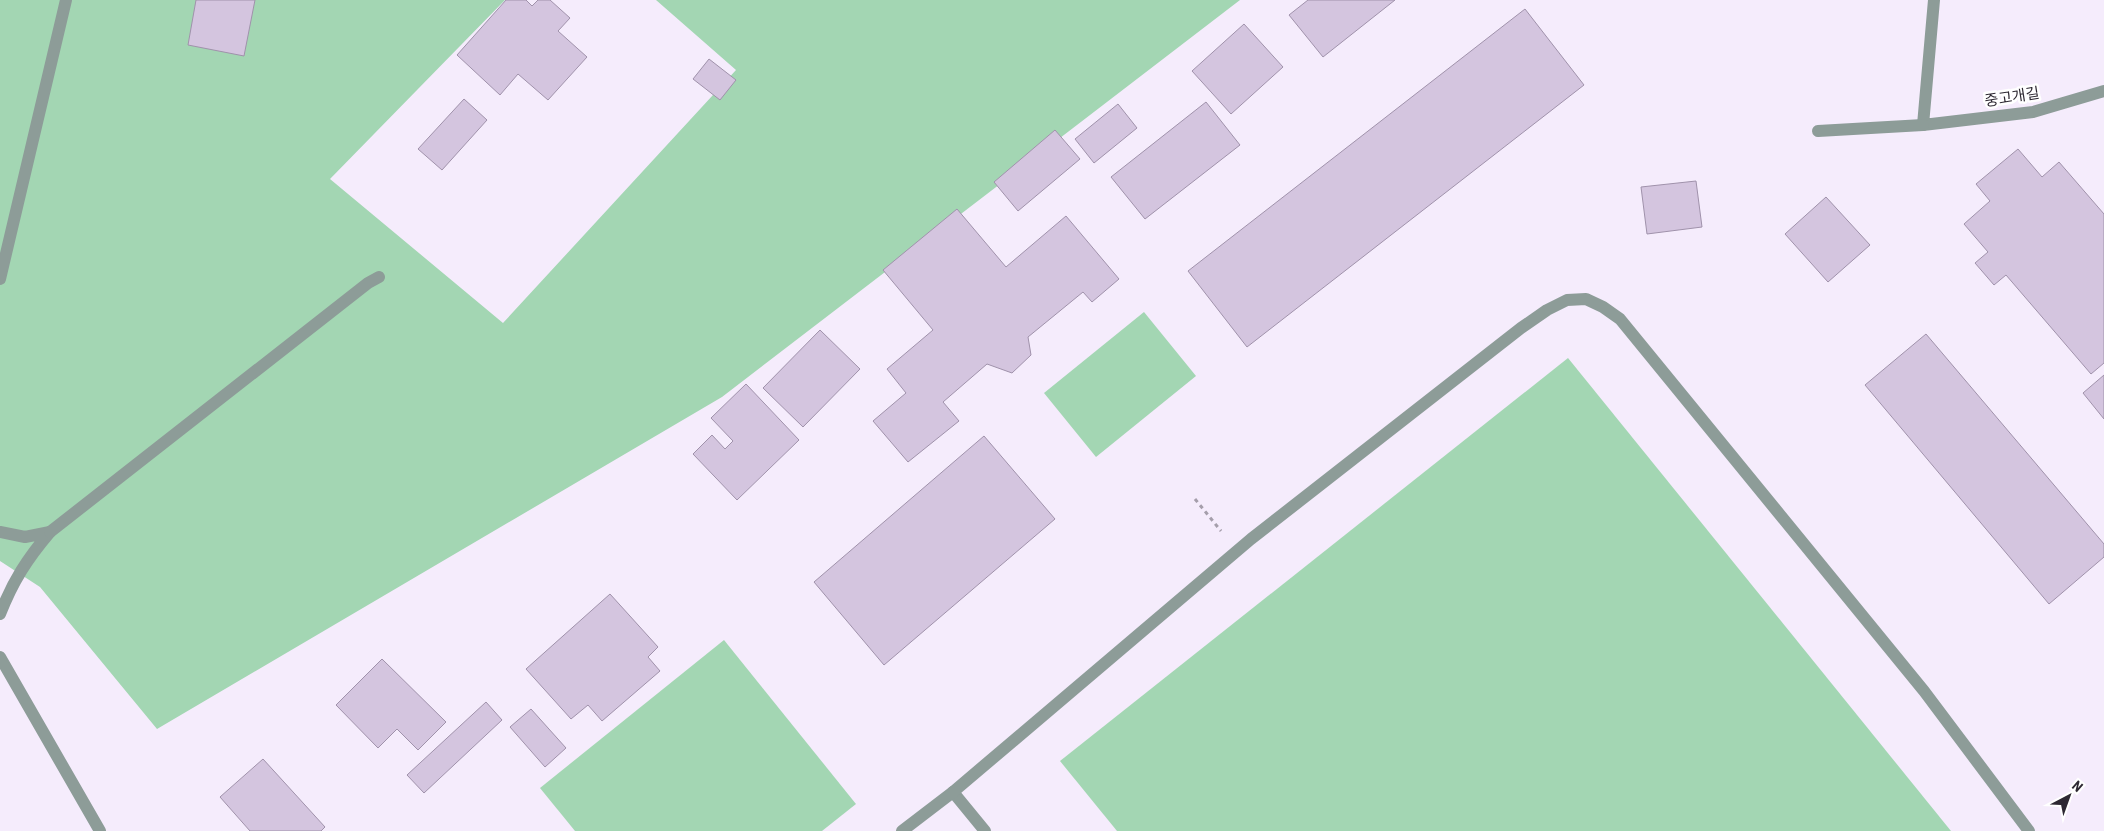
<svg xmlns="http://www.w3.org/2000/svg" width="2104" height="831" viewBox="0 0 2104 831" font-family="'Roboto Condensed','Noto Sans KR',sans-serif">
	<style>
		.green { fill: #a3d6b3 }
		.building { fill: #d4c5df; stroke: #a092ab }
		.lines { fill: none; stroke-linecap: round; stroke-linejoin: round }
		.path { stroke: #a59eab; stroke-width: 3; stroke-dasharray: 4 4; stroke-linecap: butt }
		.minor { stroke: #8d9c98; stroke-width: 12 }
		.labels { text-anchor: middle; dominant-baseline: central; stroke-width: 5; stroke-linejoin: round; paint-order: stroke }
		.street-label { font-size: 15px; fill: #2d2832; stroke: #fff }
	</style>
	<rect width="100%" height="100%" fill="#f5ecfc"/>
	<g class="green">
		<path d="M0,0H505L330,179L503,323L736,70L656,0H1240L722,397L157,729L40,587L0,561Z"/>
		<path d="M1144,312L1196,376L1096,457L1044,393Z"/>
		<path d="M1568,358L1951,831H1117L1060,761Z"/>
		<path d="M724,640L856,804L822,831H575L540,788Z"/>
	</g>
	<g class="building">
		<path d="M196,0H255L244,56L188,45Z"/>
		<path d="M506,0H526L532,6L538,0H550L570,18L558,31L587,57L548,100L518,74L500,95L457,55Z"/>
		<path d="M1308,0H1395L1323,57L1289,15Z"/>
		<path d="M1525,9L1584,85L1247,347L1188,271Z"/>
		<path d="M1244,24L1283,67L1231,114L1192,71Z"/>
		<path d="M709,59L736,80L720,100L693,79Z"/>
		<path d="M464,99L487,120L442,170L418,149Z"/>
		<path d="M1206,102L1240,145L1145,219L1111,177Z"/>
		<path d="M1118,104L1137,128L1094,163L1075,139Z"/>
		<path d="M1055,130L1080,159L1018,211L994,182Z"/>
		<path d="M2018,149L2042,177L2059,162L2104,214V363L2091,374L2006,275L1994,285L1975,263L1988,252L1964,224L1990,201L1976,184Z"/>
		<path d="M1696,181L1702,227L1647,234L1641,187Z"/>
		<path d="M1826,197L1870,245L1828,282L1785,234Z"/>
		<path d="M957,209L1006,267L1066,216L1119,279L1092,302L1083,292L1028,337L1031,355L1012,373L987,364L943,402L959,421L908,462L873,421L906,393L887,369L933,330L883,270Z"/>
		<path d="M820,330L860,369L803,427L763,388Z"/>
		<path d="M1926,334L2104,544V557L2049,604L1865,385Z"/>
		<path d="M2104,375V419L2083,393Z"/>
		<path d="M746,384L799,440L737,500L693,454L712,435L725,449L733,441L711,418Z"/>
		<path d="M984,436L1055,519L884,665L814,582Z"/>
		<path d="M610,594L658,647L648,657L660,671L602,721L588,705L571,719L526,669Z"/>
		<path d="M382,659L446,722L418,750L397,729L378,748L336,705Z"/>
		<path d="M486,702L502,720L424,793L407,775Z"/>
		<path d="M531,709L566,748L545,767L510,727Z"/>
		<path d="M263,759L325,827L321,831H250L220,797Z"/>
	</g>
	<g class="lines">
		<path class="path" d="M1195,499L1221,531"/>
		<g class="minor">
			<path d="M1934,0L1923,125L2033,112L2104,91"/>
			<path d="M1818,131L1923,125"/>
			<path d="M0,279L66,0"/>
			<path d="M0,532L25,537L50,532C27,559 13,581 0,614"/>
			<path d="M50,532L368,283L379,277"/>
			<path d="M0,657L100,831"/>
			<path d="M953,792L985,831"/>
			<path d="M902,831L953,792L1251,539L1521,328L1547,310L1567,300L1586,299L1603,307L1620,319L1924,691L2029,831"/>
		</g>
	</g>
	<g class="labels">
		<g class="street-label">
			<text transform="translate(2012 97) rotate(-9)">중고개길</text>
		</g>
	</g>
	<g transform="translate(2069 796) rotate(41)" stroke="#ffffff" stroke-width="4" paint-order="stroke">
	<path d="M0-4L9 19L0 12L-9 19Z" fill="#2d2832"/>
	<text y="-8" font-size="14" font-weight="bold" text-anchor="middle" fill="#2d2832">N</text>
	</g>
</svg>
